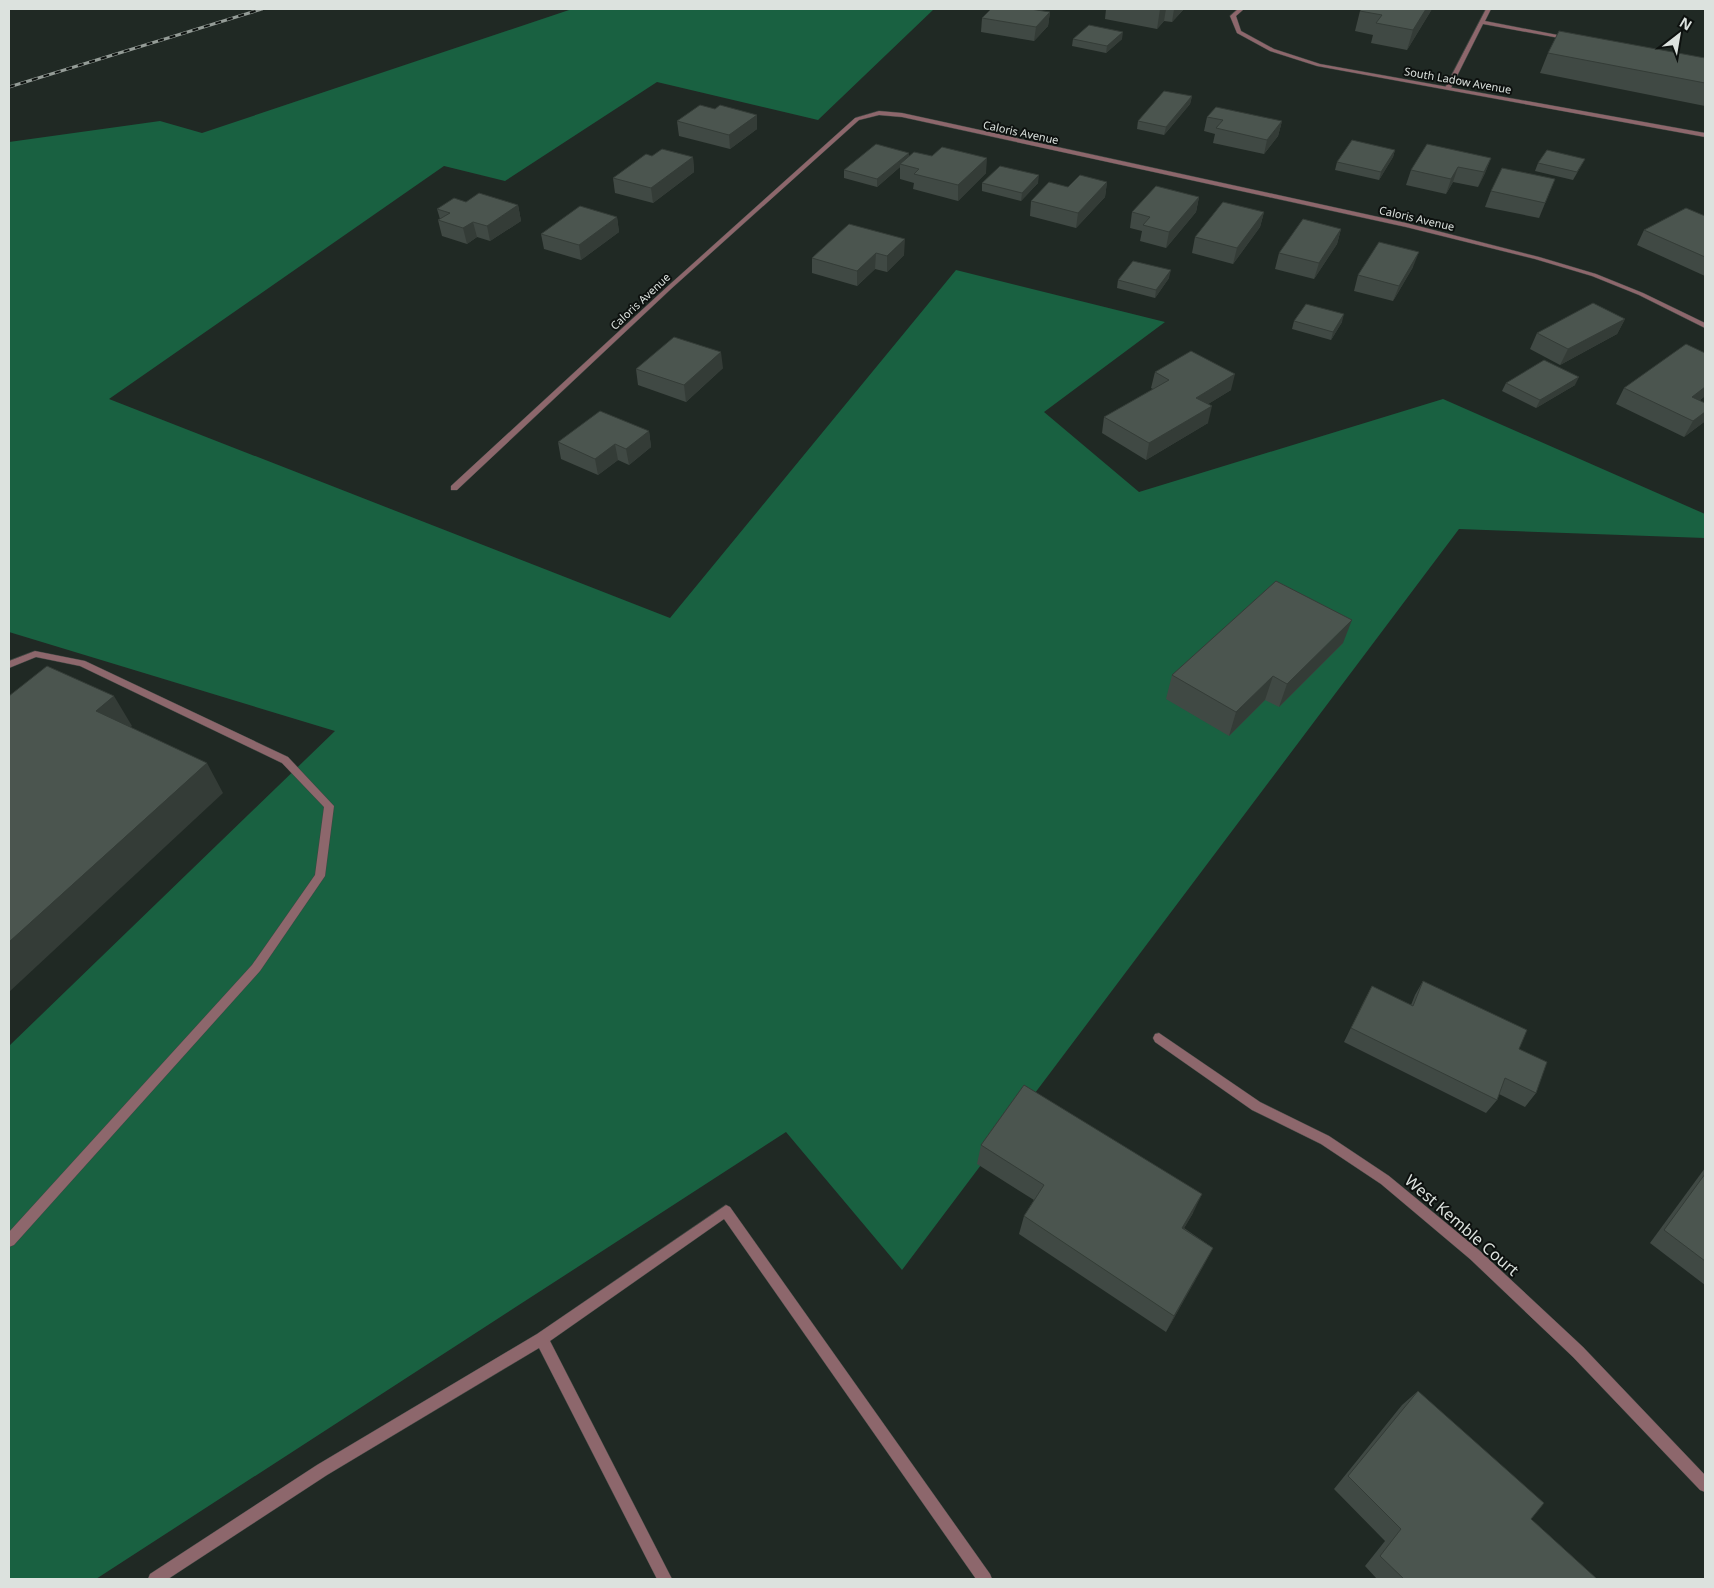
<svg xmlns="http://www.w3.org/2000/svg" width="1714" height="1588" viewBox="0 0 1714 1588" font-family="'Noto Sans',sans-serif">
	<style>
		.forest { fill: #196141 }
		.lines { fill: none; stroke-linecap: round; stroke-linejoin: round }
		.service-casing { stroke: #3e4742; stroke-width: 1 }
		.minor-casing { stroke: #3e4742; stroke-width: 1 }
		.service { fill: #8d676c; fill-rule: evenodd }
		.minor { fill: #8d676c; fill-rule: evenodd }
		.rail-casing { stroke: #949c97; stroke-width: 3 }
		.rail { stroke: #0d110f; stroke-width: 2; stroke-dasharray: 6; stroke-linecap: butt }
		.wall { fill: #404944 }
		.shaded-wall { fill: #343c37 }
		.building { fill: #4b554f; stroke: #343c37 }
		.labels { text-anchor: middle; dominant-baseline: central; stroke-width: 4; stroke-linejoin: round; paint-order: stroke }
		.far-street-label { font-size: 11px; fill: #dce2de; stroke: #0d110f }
		.near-street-label { font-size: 16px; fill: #dce2de; stroke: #0d110f }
	</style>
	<rect width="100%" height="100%" fill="#202924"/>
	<path class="forest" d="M572,9H934L818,120L657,82L505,181L444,166L109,399L670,618L956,270L1165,322L1044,412L1139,492L1443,399L1705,514V538L1459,529L902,1270L786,1132L96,1579H9V1046L335,731L9,632V142L160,121L202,133Z"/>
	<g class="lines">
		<g class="service-casing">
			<g id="service">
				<path d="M1486,9H1491L1485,21L1573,38L1570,40L1483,24L1451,88L1446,89L1445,88Z"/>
				<path d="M35,651L85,661L288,757L334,806L325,876L260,971L14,1245L9,1247V1232L252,965L315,875L324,807L282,763L80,666L36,657L9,668V661Z"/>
				<path d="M726,1205L730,1207L990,1574L992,1579H976L724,1219L550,1341L672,1579H657L539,1348L327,1475L168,1579H148L150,1574L317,1465L537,1334Z"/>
			</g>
		</g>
		<g class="minor-casing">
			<g id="minor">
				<path d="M1238,9H1244L1236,16L1241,31L1274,49L1320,64L1705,133V137L1317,66L1270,51L1237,33L1230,16Z"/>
				<path d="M879,111L902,113L1406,223L1539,257L1596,274L1643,293L1705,323V328L1639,295L1592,276L1535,259L1406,227L902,117L879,115L859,120L672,288L457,490H451V486L668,286L855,118Z"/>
				<path d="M1159,1033L1260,1102L1329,1136L1389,1176L1480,1251L1583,1347L1705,1475V1492L1700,1490L1573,1357L1470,1259L1381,1184L1321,1144L1252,1110L1155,1042L1153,1038L1155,1034Z"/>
			</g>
		</g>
		<use href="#service" class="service"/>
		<use href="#minor" class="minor"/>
		<g class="rail-casing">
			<path id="rail" d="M9,87L262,9"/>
		</g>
		<use href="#rail" class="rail"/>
	</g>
	<g class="wall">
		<path d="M1106,9H1184L1172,22L1164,21L1157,29L1105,19Z"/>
		<path d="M1362,9H1432L1407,50L1371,43L1373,35L1355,31L1360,11Z"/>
		<path d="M1050,12L1048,26L1034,41L981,32L982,18Z"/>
		<path d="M1073,39H1122L1106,53L1072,46Z"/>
		<path d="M1548,53L1705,58V106L1540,73Z"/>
		<path d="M1192,96L1190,104L1164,135L1137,129L1138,121Z"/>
		<path d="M1207,117L1282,121L1278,136L1264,154L1213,143L1215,134L1204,131Z"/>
		<path d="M677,121L757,129L730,149L679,136Z"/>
		<path d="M1395,150L1393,157L1379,180L1335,170L1337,162Z"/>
		<path d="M909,153V157L986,173L958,201L913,189L914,183L900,179V167L877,187L844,178V170Z"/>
		<path d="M693,157L694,172L653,203L615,193L613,178Z"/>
		<path d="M1491,158L1485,173L1478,187L1453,182L1446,194L1406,185L1411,170Z"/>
		<path d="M1585,159L1573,180L1535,171L1538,163Z"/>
		<path d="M1555,179L1539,218L1485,207L1491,191Z"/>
		<path d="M1107,182L1105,197L1076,228L1030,216L1031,201L1068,187Z"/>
		<path d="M982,183H1038L1021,201L982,191Z"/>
		<path d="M1199,197L1196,212L1166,248L1140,241L1142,231L1130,228L1132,212Z"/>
		<path d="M466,202L518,205L521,221L490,241L477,237L467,244L442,236L438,220L440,219L437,209Z"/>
		<path d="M1264,212L1260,227L1233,264L1192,253L1195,237Z"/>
		<path d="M1705,216V276L1637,245L1644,230Z"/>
		<path d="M617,217L619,232L581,260L544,249L541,234Z"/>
		<path d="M849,224L904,255L887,272L875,269L857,286L812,273V258Z"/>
		<path d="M1341,229L1337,244L1314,279L1275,269L1279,253Z"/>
		<path d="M1413,267L1393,301L1354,291L1358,275Z"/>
		<path d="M1169,278L1155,298L1117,288L1118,280Z"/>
		<path d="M1625,319L1617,334L1560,365L1530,349L1537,333Z"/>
		<path d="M1294,321L1342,322L1331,340L1292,329Z"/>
		<path d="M1705,353V396L1700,400L1704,422L1684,437L1616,404L1624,388Z"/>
		<path d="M723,368L686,402L638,385L636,369Z"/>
		<path d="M1155,372L1231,390L1208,404V423L1146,460L1102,433L1104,417L1153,389L1151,388Z"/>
		<path d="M1506,383L1575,385L1536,408L1502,391Z"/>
		<path d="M649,431L651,447L629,465L618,460L598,475L561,459L558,442Z"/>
		<path d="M1343,643L1279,707L1265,700L1229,736L1166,699L1172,675Z"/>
		<path d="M1423,981L1519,1049L1536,1093L1525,1107L1499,1094L1497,1100L1486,1113L1344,1042L1364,1001L1372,986L1411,1005L1415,995Z"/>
		<path d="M981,1145L1193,1213L1184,1228L1213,1248L1166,1332L1019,1234L1024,1216L1034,1200L977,1164Z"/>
		<path d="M1705,1168V1285L1650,1243Z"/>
		<path d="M1418,1391L1531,1519L1597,1579H1377L1365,1566L1385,1541L1334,1489L1402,1405Z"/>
	</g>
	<g class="shaded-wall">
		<path d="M1160,9H1166L1164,21L1157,29Z"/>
		<path d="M1174,9H1184L1172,22Z"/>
		<path d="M1426,9H1432L1407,50L1413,30Z"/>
		<path d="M1050,12L1048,26L1034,41L1036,27Z"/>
		<path d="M1123,32L1122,39L1106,53L1107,46Z"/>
		<path d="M1192,96L1190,104L1164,135L1166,127Z"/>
		<path d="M757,115V129L730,149L729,135Z"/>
		<path d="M1282,121L1278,136L1264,154L1267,140Z"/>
		<path d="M1395,150L1393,157L1379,180L1381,172Z"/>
		<path d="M909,153V160L900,164V167L877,187V179Z"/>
		<path d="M693,157L694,172L653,203L651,188Z"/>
		<path d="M987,158L986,173L958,201V185Z"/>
		<path d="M1491,158L1485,173L1478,187L1484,172Z"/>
		<path d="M1458,167L1453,182L1446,194L1451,179Z"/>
		<path d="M1039,175L1038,183L1021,201L1022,193Z"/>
		<path d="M1107,182L1105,197L1076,228L1078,213Z"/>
		<path d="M1199,197L1196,212L1166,248L1169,232Z"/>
		<path d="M518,205L521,221L490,241L487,226Z"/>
		<path d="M1264,212L1260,227L1233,264L1237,248Z"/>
		<path d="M617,217L619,232L581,260L579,245Z"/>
		<path d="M473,222L477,237L467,244L463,228Z"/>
		<path d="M1341,229L1337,244L1314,279L1319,263Z"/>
		<path d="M905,239L904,255L887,272V256Z"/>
		<path d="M1419,252L1413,267L1393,301L1399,286Z"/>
		<path d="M876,253L875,269L857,286V271Z"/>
		<path d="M1171,270L1169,278L1155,298L1156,290Z"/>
		<path d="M1344,314L1342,322L1331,340L1333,332Z"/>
		<path d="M1625,319L1617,334L1560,365L1568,349Z"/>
		<path d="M721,352L723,368L686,402L684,385Z"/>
		<path d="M1235,374L1231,390L1192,414L1196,398Z"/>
		<path d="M1579,377L1575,385L1536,408L1540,400Z"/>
		<path d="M1705,387V396L1684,413L1692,397Z"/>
		<path d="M1212,406L1208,423L1146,460L1149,443Z"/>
		<path d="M1705,412V420L1704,422L1684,437L1693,421Z"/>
		<path d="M649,431L651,447L629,465L626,449Z"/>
		<path d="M615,444L618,460L598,475L595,459Z"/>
		<path d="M1352,620L1343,643L1279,707L1287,684Z"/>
		<path d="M1273,676L1265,700L1229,736L1236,712Z"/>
		<path d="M114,696L132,726L115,741L96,711Z"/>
		<path d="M207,763L223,793L9,992V942Z"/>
		<path d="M1202,1194L1193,1213L1174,1245L1182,1228Z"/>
		<path d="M1213,1248L1204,1265L1166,1332L1174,1316Z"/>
	</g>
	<g class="building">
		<path d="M991,9H1030L1050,12L1036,27L982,18Z"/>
		<path d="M1362,9H1426L1413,30L1376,23L1382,15L1360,11Z"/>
		<path d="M1089,25L1123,32L1107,46L1073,39Z"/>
		<path d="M1559,31L1705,58V83L1548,53Z"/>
		<path d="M1164,91L1192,96L1166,127L1138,121Z"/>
		<path d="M700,105L715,109L720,105L757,115L729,135L677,121Z"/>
		<path d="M1216,107L1282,121L1267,140L1216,128L1223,120L1207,117Z"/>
		<path d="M1352,140L1395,150L1381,172L1337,162Z"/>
		<path d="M876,144L909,153L877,179L844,170Z"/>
		<path d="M1427,144L1491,158L1484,172L1458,167L1451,179L1411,170Z"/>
		<path d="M942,147L987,158L958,185L914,174L919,169L900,164L914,152L932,156Z"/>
		<path d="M662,149L693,157L651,188L613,178L646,154L652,156Z"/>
		<path d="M1547,150L1585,159L1577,172L1538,163Z"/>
		<path d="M1000,166L1039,175L1022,193L982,183Z"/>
		<path d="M1502,168L1555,179L1545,203L1491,191Z"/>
		<path d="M1080,175L1107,182L1078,213L1031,201L1049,182L1068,187Z"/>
		<path d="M1156,186L1199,197L1169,232L1143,225L1150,217L1132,212Z"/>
		<path d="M479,193L518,205L487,226L473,222L463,228L438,220L450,213L437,209L454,198L466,202Z"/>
		<path d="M1223,202L1264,212L1237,248L1195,237Z"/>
		<path d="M580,206L617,217L579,245L541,234Z"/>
		<path d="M1686,208L1705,216V257L1644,230Z"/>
		<path d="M1303,219L1341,229L1319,263L1279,253Z"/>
		<path d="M849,224L905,239L887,256L876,253L857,271L812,258Z"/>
		<path d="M1379,242L1419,252L1399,286L1358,275Z"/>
		<path d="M1133,261L1171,270L1156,290L1118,280Z"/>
		<path d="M1593,303L1625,319L1568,349L1537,333Z"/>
		<path d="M1306,304L1344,314L1333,332L1294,321Z"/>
		<path d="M674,337L721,352L684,385L636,369Z"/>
		<path d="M1686,344L1705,353V387L1692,397L1705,403V412L1693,421L1624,388Z"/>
		<path d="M1191,351L1235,374L1196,398L1212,406L1149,443L1104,417L1169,380L1155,372Z"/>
		<path d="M1544,360L1579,377L1540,400L1506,383Z"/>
		<path d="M600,411L649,431L626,449L615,444L595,459L558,442Z"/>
		<path d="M1276,581L1352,620L1287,684L1273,676L1236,712L1172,675Z"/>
		<path d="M47,666L114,696L96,711L207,763L9,942V696Z"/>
		<path d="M1423,981L1527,1030L1519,1049L1547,1062L1536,1093L1505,1078L1497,1100L1351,1028L1372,986L1413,1006Z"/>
		<path d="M1024,1085L1202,1194L1182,1228L1213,1248L1174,1316L1024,1216L1044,1185L981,1145Z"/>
		<path d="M1705,1174V1261L1664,1230Z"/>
		<path d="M1418,1391L1544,1503L1531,1519L1597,1579H1404L1380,1556L1401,1529L1348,1476Z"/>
	</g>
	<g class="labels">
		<g class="far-street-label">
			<text transform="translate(1458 80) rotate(10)">South Ladow Avenue</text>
			<text transform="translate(1021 132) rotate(12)">Caloris Avenue</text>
			<text transform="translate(1417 218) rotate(13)">Caloris Avenue</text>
			<text transform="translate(640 301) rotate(-43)">Caloris Avenue</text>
		</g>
		<g class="near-street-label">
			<text transform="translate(1462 1225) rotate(41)">West Kemble Court</text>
		</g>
	</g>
	<rect width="1714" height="1588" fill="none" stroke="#dce2de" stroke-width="20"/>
	<g transform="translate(1679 35) rotate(31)" stroke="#0d110f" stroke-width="4" paint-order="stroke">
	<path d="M0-4L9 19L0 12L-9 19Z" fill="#dce2de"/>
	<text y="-8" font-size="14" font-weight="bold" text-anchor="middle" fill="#dce2de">N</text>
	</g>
</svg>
